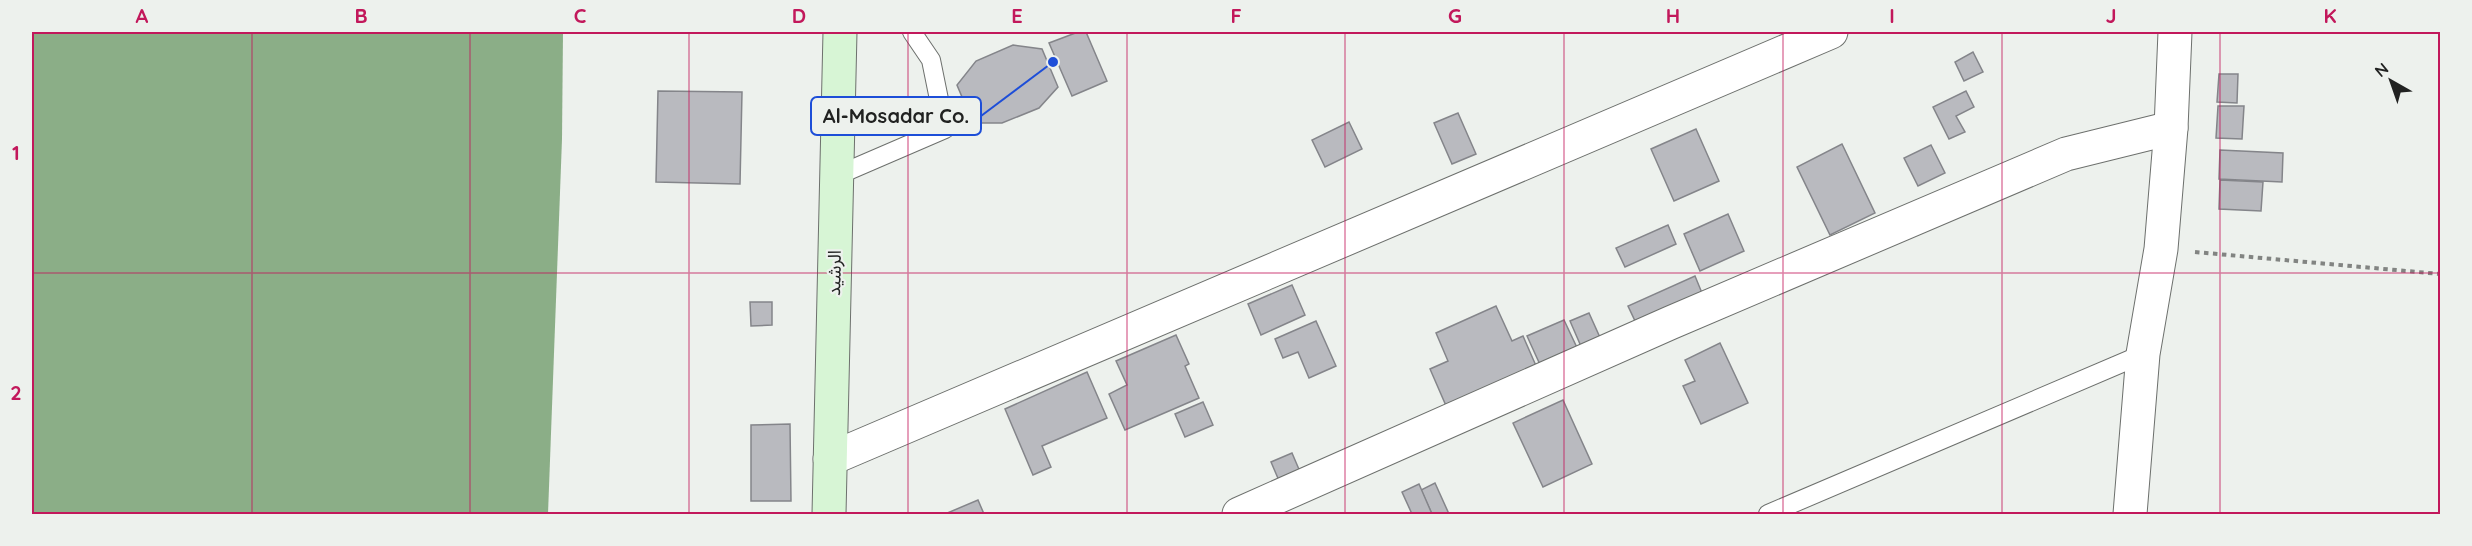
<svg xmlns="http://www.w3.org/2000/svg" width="2472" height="546" viewBox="0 0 2472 546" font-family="Quicksand,'Noto Sans Arabic',sans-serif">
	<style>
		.water { fill: #8bae87 }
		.building { fill: #b9babf; stroke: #84858a; stroke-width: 1.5 }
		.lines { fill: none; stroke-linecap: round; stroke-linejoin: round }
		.lane-casing { stroke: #6d706d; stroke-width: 20 }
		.street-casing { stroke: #6d706d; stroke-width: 35 }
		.secondary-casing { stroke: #6d706d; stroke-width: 35 }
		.path { stroke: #828482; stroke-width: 4; stroke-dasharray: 4.5 4.5; stroke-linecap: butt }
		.lane { stroke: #fff; stroke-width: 18 }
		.street { stroke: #fff; stroke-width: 33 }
		.secondary { stroke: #d7f5d5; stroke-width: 33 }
		.grid { fill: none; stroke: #c2185b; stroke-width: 1.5; stroke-opacity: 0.55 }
		.labels { text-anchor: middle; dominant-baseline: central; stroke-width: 4.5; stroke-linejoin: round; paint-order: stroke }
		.street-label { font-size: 18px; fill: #212221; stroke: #edf1ed }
		.leader { fill: none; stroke: #1d4ed8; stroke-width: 2 }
		.callout-dot { fill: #1d4ed8; stroke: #edf1ed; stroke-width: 2 }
		.callout { fill: #edf1ed; stroke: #1d4ed8; stroke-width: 2 }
		.callout-label { font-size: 20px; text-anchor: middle; font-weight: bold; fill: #212221 }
		.neatline { fill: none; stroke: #c2185b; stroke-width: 2 }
		.grid-label { font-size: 20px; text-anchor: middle; font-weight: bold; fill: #c2185b }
	</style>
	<rect width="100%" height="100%" fill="#edf1ed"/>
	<path class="water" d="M32,32H563L562,139L548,514H32Z"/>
	<g class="building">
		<path d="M1078,32H1086L1107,81L1072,96L1049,43Z"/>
		<path d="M1013,45L1042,49L1058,87L1039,108L1002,123H973L957,85L976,61Z"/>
		<path d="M1973,52L1983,72L1964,81L1955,62Z"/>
		<path d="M2219,74H2238L2237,103L2217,102Z"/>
		<path d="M658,91L742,92L740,184L656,182Z"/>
		<path d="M1966,91L1974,107L1956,116L1965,132L1949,139L1933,107Z"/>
		<path d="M2218,106H2244L2242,139L2216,138Z"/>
		<path d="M1458,113L1476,154L1452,164L1434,123Z"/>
		<path d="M1349,122L1362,149L1325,167L1312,140Z"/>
		<path d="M1696,129L1719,181L1674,201L1651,149Z"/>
		<path d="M1842,144L1875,213L1830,235L1797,167Z"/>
		<path d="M1931,145L1945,173L1918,186L1904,158Z"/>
		<path d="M2220,150L2283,153L2282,182L2219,179Z"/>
		<path d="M2220,180L2263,182L2261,211L2219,209Z"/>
		<path d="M1728,214L1744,251L1700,271L1684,234Z"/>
		<path d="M1668,225L1676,244L1625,267L1616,248Z"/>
		<path d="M1695,276L1702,293L1636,323L1628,306Z"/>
		<path d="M1292,285L1305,315L1261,335L1248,304Z"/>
		<path d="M750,302H772V325L751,326Z"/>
		<path d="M1496,306L1512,341L1523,336L1537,368L1447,408L1430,369L1448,361L1436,333Z"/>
		<path d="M1589,313L1602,342L1583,351L1570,321Z"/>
		<path d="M1564,320L1579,352L1542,369L1527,336Z"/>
		<path d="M1316,321L1336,366L1309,378L1298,352L1283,358L1275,339Z"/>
		<path d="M1176,335L1189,364L1185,366L1199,398L1125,430L1109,394L1127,385L1116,361Z"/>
		<path d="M1720,343L1748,403L1701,424L1683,386L1695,381L1685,360Z"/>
		<path d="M1087,372L1107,418L1042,446L1051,467L1033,475L1005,409Z"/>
		<path d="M1563,400L1592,464L1543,487L1513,423Z"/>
		<path d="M1203,402L1213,425L1185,437L1175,414Z"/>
		<path d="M790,424L791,501H751V425Z"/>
		<path d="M1292,453L1301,474L1280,483L1271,462Z"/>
		<path d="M1435,483L1449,514H1432L1421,490Z"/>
		<path d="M1419,484L1432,514H1412L1402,492Z"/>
		<path d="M978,500L984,514H945Z"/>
	</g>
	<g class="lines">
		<g class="lane-casing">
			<g id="lane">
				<path d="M836,176L945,129L931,60L912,32"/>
				<path d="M1768,514L2143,354"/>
			</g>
		</g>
		<g class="street-casing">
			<g id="street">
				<path d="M830,459L1831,32"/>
				<path d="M1239,514L1670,323L2066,154L2171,128"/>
				<path d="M2130,514L2143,354L2161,249L2171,128L2175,32"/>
			</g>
		</g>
		<g class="secondary-casing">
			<path id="secondary" d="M829,514L840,32"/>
		</g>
		<path class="path" d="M2195,252L2440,274"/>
		<use href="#lane" class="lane"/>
		<use href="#street" class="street"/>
		<use href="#secondary" class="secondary"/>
	</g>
	<path class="grid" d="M252,32V514M470,32V514M689,32V514M908,32V514M1127,32V514M1345,32V514M1564,32V514M1783,32V514M2002,32V514M2220,32V514M32,273H2440"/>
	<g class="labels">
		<g class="street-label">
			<text transform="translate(834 273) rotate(-89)">الرشيد</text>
		</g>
	</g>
	<path class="leader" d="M1053 62L981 116"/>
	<circle class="callout-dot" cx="1053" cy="62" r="6"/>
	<rect class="callout" x="811" y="97" width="170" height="38" rx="6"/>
	<g class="callout-label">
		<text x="896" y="123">Al-Mosadar Co.</text>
	</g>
	<rect width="2472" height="546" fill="none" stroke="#edf1ed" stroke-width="66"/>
	<g transform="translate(2391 81) rotate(320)" stroke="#edf1ed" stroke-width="4.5" paint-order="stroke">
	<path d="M0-4.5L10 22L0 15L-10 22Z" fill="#212221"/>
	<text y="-9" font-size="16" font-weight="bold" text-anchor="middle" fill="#212221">N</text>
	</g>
	<rect x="33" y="33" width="2406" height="480" class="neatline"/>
	<g class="grid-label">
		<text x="142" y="23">A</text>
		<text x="361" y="23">B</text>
		<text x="580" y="23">C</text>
		<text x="799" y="23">D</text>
		<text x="1017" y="23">E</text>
		<text x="1236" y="23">F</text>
		<text x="1455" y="23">G</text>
		<text x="1673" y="23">H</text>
		<text x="1892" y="23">I</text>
		<text x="2111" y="23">J</text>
		<text x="2330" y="23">K</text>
		<text x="16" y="160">1</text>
		<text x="16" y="400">2</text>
	</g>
</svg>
